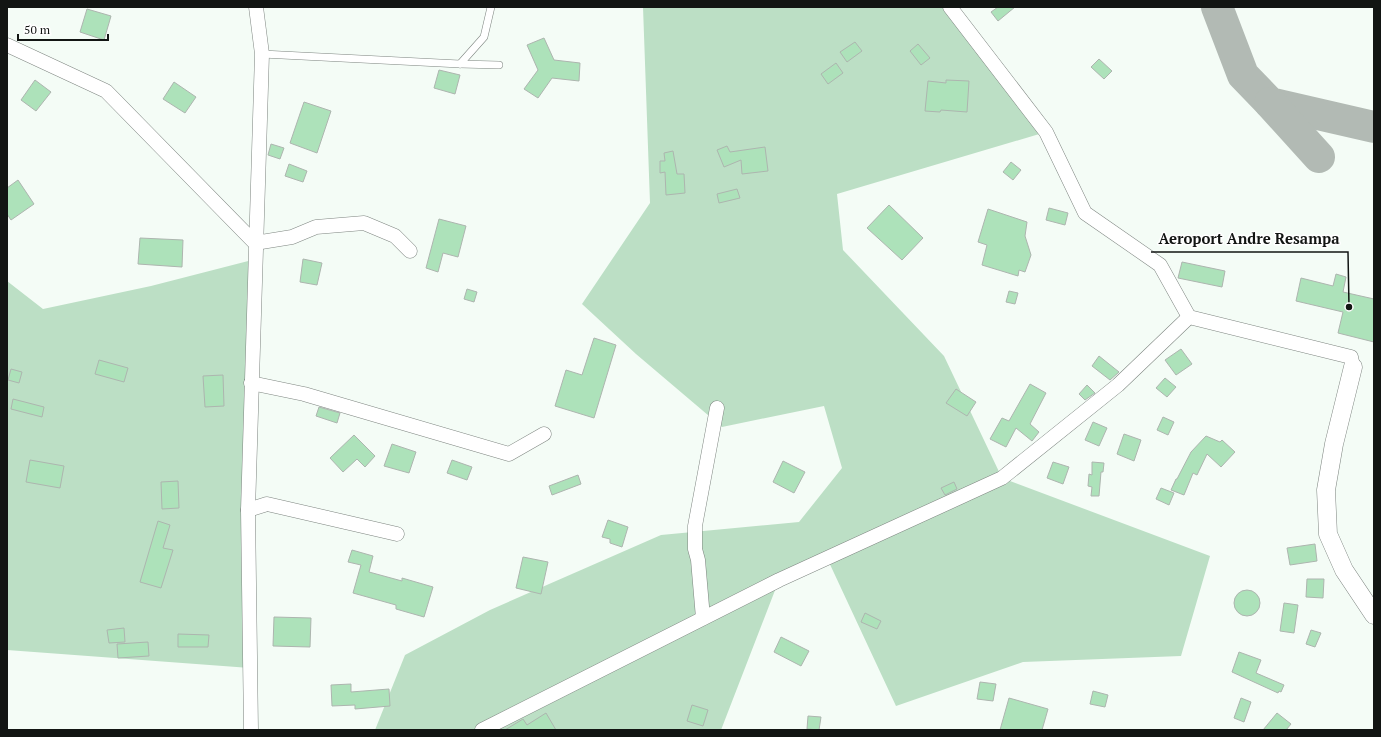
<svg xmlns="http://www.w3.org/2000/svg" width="1381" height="737" viewBox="0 0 1381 737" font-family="'PT Serif',serif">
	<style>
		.green { fill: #bcdfc5 }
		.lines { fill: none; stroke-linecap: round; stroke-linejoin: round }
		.taxiway { stroke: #b2bab4; stroke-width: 32 }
		.building { fill: #ade2ba; stroke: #adb5af }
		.service-casing { stroke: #7e8580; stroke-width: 8 }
		.minor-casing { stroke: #7e8580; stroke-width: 15 }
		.tertiary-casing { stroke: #7e8580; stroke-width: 19 }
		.service { stroke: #fff; stroke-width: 7 }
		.minor { stroke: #fff; stroke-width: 14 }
		.tertiary { stroke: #fff; stroke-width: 18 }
		.leader { fill: none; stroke: #121513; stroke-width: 1.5 }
		.callout-dot { fill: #121513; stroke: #fff; stroke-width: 1.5 }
		.callout-label { font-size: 15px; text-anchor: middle; font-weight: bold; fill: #121513; stroke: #fff; stroke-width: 3; stroke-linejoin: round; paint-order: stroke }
	</style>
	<rect width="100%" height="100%" fill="#f4fcf6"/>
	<g class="green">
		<path d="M643,7H950L1046,132L837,194L843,250L944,356L1002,478L1210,556L1181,656L1023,662L896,706L827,558L779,580L721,730H375L405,655L490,610L661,535L799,522L842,468L824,406L722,427L636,354L582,304L650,203Z"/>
		<path d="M256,259L250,668L7,650V281L43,309L151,286Z"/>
	</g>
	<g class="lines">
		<g class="taxiway">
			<path d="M1217,7L1243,75L1270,103L1374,127"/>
			<path d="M1270,103L1319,157"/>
		</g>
	</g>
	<g class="building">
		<path d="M998,7H1015L998,21L991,12Z"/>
		<path d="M87,9L111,16L104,40L80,32Z"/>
		<path d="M544,38L554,60L580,63L579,81L552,78L538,98L524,89L538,70L527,45Z"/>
		<path d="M855,42L862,51L847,62L840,52Z"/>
		<path d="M918,44L930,58L921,65L910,51Z"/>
		<path d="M1099,59L1112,71L1104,79L1091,67Z"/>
		<path d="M836,63L843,73L828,84L821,74Z"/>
		<path d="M439,70L460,75L455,94L434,88Z"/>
		<path d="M35,80L51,92L36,111L21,100Z"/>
		<path d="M946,80L969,81L967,112L941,110L940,112L925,111L928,81L946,83Z"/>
		<path d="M174,82L196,97L185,113L163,99Z"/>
		<path d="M304,102L331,111L317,153L290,143Z"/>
		<path d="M271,144L284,148L280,159L268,155Z"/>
		<path d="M727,146L730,152L765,147L768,171L742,174L741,160L724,167L717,150Z"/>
		<path d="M673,151L677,174H684L685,193L666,195L665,172L660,173V161H665L664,153Z"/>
		<path d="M1011,162L1021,170L1013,180L1003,172Z"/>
		<path d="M289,164L307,171L303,182L285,176Z"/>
		<path d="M18,180L34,204L11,220L7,214V188Z"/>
		<path d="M737,189L740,198L719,203L717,194Z"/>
		<path d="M889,205L923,238L902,260L867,228Z"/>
		<path d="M1049,208L1068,213L1065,225L1046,220Z"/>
		<path d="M988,209L1027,222L1025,236L1031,255L1025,272L1019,270L1018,276L982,265L987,245L978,242Z"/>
		<path d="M439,219L466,226L458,257L443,253L438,272L426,268Z"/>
		<path d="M140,238L183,240L182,267L138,264Z"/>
		<path d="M303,259L322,263L317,285L300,282Z"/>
		<path d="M1182,262L1225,271L1222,287L1178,278Z"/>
		<path d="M1336,274L1346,277L1343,292L1374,299V342L1338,333L1343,312L1296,301L1301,278L1333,286Z"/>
		<path d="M467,289L477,292L474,302L464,299Z"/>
		<path d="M1009,291L1018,293L1015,304L1006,302Z"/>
		<path d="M594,338L616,345L594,418L555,406L566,370L582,375Z"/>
		<path d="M1181,349L1192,364L1176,375L1165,360Z"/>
		<path d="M1099,356L1119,372L1110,380L1092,366Z"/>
		<path d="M99,360L128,368L124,382L95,374Z"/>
		<path d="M11,369L22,372L19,383L8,380Z"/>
		<path d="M223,375L224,406L205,407L203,376Z"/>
		<path d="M1165,378L1176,387L1167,397L1156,388Z"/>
		<path d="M1030,384L1046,393L1030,424L1039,432L1032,441L1016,428L1006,447L990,439L1002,418L1009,421Z"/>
		<path d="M1087,385L1095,393L1085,400L1079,394Z"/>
		<path d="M956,389L976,402L967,416L946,403Z"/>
		<path d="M13,399L44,407L42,417L11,409Z"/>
		<path d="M319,407L340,413L337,423L316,416Z"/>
		<path d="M1163,417L1174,422L1168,435L1157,430Z"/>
		<path d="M1093,422L1107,428L1099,446L1085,440Z"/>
		<path d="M1124,434L1141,440L1134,461L1117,454Z"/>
		<path d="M354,435L375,456L365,467L357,459L343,472L330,458Z"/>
		<path d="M1206,436L1220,442L1222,440L1235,452L1221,467L1207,454L1197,475L1193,473L1184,495L1171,490L1176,479H1177L1191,452Z"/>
		<path d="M392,444L416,452L409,473L384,466Z"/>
		<path d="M30,460L64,466L60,488L26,482Z"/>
		<path d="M452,460L472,467L467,480L447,473Z"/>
		<path d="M783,461L805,472L794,493L773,482Z"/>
		<path d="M1053,462L1069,467L1063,484L1047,478Z"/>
		<path d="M1092,462L1104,463L1103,472H1101L1099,496H1091L1092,487L1088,486L1089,474L1092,475Z"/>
		<path d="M578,475L581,484L552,495L549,486Z"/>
		<path d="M178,481L179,508L162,509L161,482Z"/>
		<path d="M954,482L957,489L945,495L941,488Z"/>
		<path d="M1161,488L1174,493L1169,505L1156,499Z"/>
		<path d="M608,520L628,527L622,547L610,543V539L602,537Z"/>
		<path d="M158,521L170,525L163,548L173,550L161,588L140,582Z"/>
		<path d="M1315,544L1317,561L1290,565L1287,548Z"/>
		<path d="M352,550L373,556L369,572L402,581V578L433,587L424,617L396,609V605L353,593L361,565L348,562Z"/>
		<path d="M523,557L548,562L541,594L516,588Z"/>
		<path d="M1307,579H1324L1323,598L1306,597Z"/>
		<circle cx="1247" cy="603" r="13"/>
		<path d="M1284,603L1298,605L1294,633L1280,631Z"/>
		<path d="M865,613L881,621L877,629L861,622Z"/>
		<path d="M274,617L311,618L310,647L273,646Z"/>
		<path d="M124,628L125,642L109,643L107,630Z"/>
		<path d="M1311,630L1321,633L1315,647L1306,644Z"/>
		<path d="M178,634L209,635L208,647H178Z"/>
		<path d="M781,637L809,651L801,666L774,652Z"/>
		<path d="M148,642L149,656L118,658L117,644Z"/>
		<path d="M1239,652L1261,660L1256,673L1284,685L1281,692L1279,691L1278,693L1232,672Z"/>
		<path d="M980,682L996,684L993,701L977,699Z"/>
		<path d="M351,684V692L389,689L390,706L355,709V705L332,706L331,685Z"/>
		<path d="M1093,691L1108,695L1105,707L1090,704Z"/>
		<path d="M1009,698L1048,709L1042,730H1000Z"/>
		<path d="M1241,698L1251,702L1244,722L1234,718Z"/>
		<path d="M692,705L708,710L703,726L687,721Z"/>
		<path d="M546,713L556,730H505L523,719L527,725Z"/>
		<path d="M1277,713L1291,724L1286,730H1263Z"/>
		<path d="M808,716L821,717L819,730L807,729Z"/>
	</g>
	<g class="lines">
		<g class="service-casing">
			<g id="service">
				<path d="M262,54L460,64L499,65"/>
				<path d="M460,64L484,37L491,7"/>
			</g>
		</g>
		<g class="minor-casing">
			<g id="minor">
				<path d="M950,7L1046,132L1085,213L1160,265L1189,317"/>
				<path d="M7,45L106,91L255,243L292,237L316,227L364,223L395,236L410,251"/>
				<path d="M251,383L304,394L509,454L544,434"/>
				<path d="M248,510L267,504L397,534"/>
				<path d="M703,618L698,560L695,549V526L717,408"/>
				<path d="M251,730L248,510L262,54L256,7"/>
				<path d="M482,730L779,580L1002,478L1118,385L1189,317L1351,357L1353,367"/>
			</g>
		</g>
		<g class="tertiary-casing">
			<path id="tertiary" d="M1353,367L1334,444L1326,490L1328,534L1344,570L1374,615"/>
		</g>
		<use href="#service" class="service"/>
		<use href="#minor" class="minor"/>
		<use href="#tertiary" class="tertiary"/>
	</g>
	<path class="leader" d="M1349 307L1348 252H1151"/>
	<circle class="callout-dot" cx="1349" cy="307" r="4"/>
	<g class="callout-label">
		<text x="1249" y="244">Aeroport Andre Resampa</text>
	</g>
	<rect width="1381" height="737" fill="none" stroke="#121513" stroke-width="16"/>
	<path d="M18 34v6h90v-6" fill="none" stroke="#121513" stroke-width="2"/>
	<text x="24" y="34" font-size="12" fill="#121513" stroke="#ffffff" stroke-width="3" paint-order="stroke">50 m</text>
</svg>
